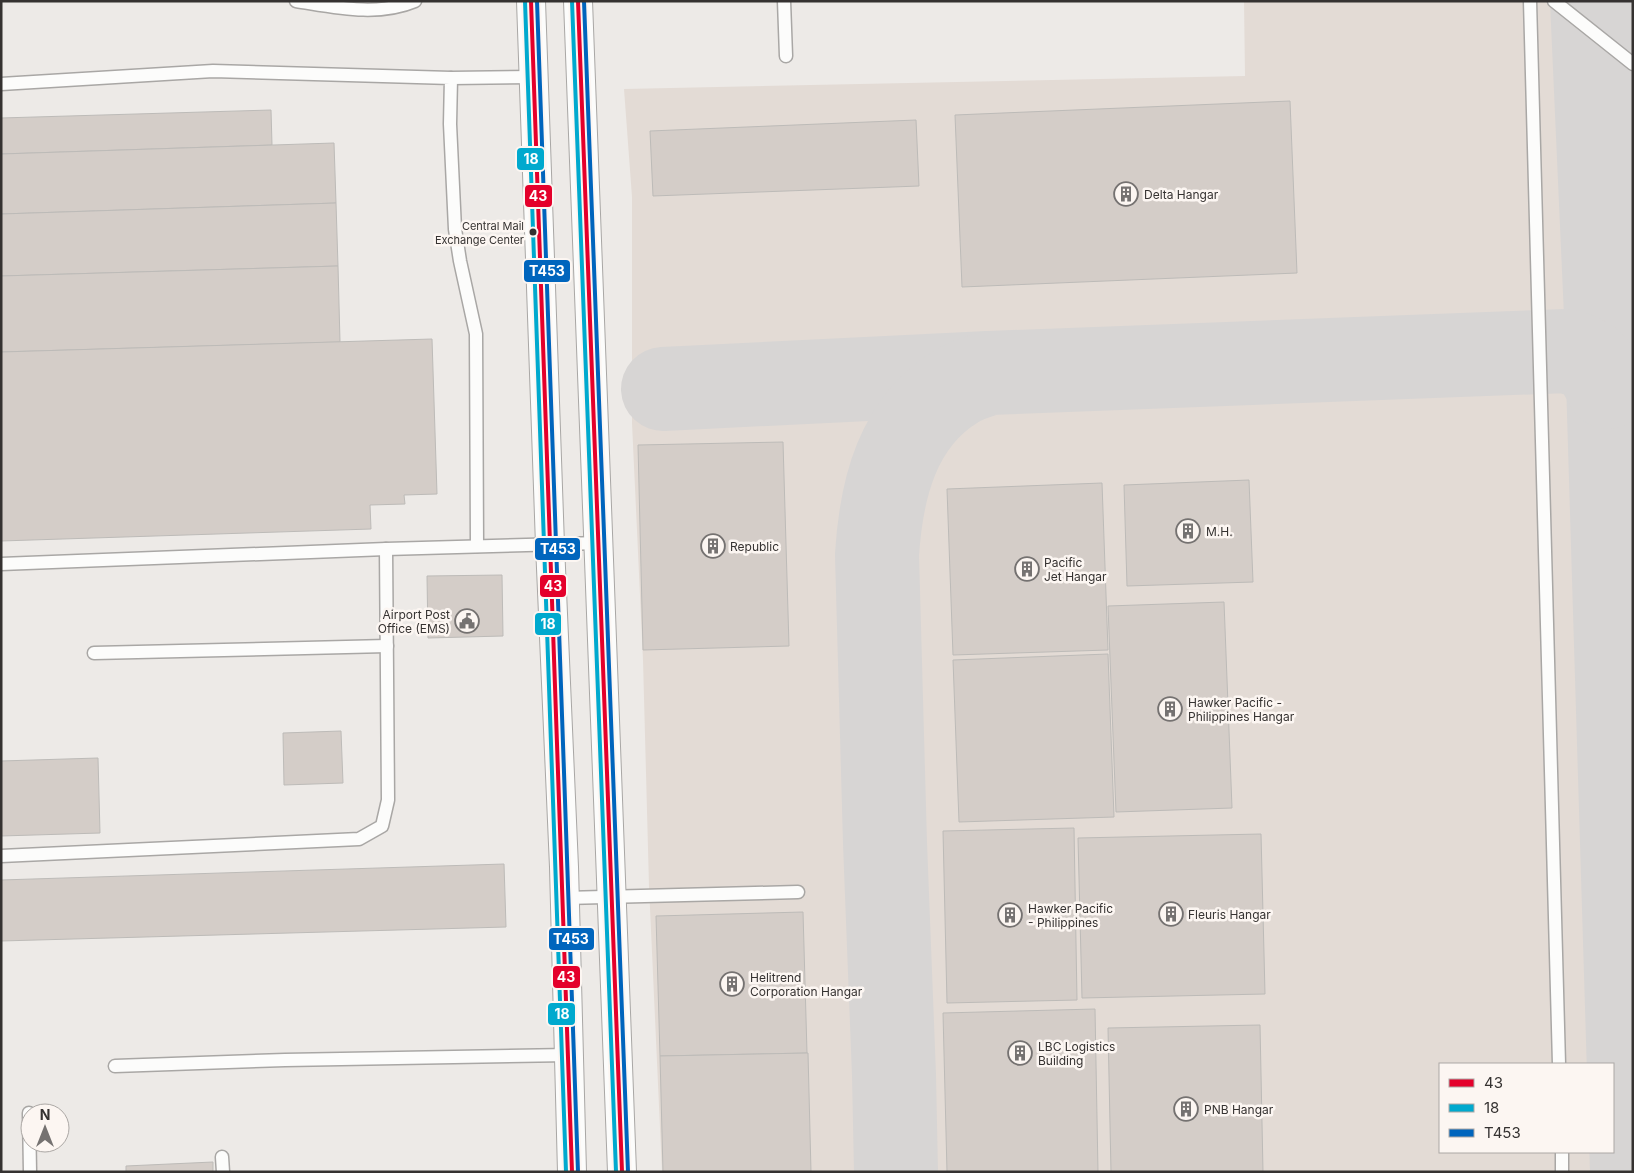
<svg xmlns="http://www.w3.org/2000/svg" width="1634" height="1173" viewBox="0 0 1634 1173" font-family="Inter,sans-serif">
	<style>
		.built { fill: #e3dbd5; fill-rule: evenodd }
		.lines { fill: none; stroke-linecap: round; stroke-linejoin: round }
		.taxiway { stroke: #d7d5d4; stroke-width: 84 }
		.building { fill: #d4cdc8; stroke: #bdbbb8 }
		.lane-casing { stroke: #a9a7a5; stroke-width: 15 }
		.primary-casing { stroke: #a9a7a5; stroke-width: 30 }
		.lane { stroke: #fcfcfb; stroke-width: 12 }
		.primary { stroke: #fcfcfb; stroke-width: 28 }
		.bus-1-casing { stroke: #fcf6f2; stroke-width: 8 }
		.bus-2-casing { stroke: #fcf6f2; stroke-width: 8 }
		.bus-3-casing { stroke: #fcf6f2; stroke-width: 8 }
		.bus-1 { stroke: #e4002b; stroke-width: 4 }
		.bus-2 { stroke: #00a9ce; stroke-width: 4 }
		.bus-3 { stroke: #0065bd; stroke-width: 4 }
		.bus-dot { fill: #353231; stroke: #fcf6f2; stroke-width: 2 }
		.labels { text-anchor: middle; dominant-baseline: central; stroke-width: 5; stroke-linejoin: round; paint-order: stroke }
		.bus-label { font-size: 11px; fill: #353231; stroke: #fcf6f2; text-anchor: end }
		.poi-label { font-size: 12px; fill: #353231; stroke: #fcf6f2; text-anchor: start }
		.line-badge { stroke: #fcf6f2; stroke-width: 2 }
		.badge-label { font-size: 14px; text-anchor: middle; font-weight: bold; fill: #fff }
	</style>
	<rect width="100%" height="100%" fill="#edeae7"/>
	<path class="built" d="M1244,1H1633V1172H662L649,886L643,660L632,423V197L624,89L1245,76ZM1440,1064H1613V1152H1440Z"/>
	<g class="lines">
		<g class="taxiway">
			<path d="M1592,1L1606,315L1632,1172"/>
			<path d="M663,389L989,373"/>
			<path d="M896,1172L894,1075L885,843L877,555C881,490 897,422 957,386C966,380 978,377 989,373L1567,351C1593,359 1595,364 1608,387"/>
		</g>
	</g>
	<g class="building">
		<path d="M1290,101L1297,273L962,287L955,115Z"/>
		<path d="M271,110L272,145L1,154V118Z"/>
		<path d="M916,120L919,186L653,196L650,131Z"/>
		<path d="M334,143L336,203L1,214V154Z"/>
		<path d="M336,203L338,266L1,276V214Z"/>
		<path d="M338,266L340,342L1,352V276Z"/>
		<path d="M432,339L437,494L404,495L405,504L370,505L371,529L1,541V352Z"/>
		<path d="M783,442L789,646L643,650L638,445Z"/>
		<path d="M1249,480L1253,582L1127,586L1124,485Z"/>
		<path d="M1102,483L1108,650L953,655L947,489Z"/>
		<path d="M502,575L503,636L428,638L427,576Z"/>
		<path d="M1224,602L1232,808L1116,812L1108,606Z"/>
		<path d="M1108,654L1114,817L959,822L953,660Z"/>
		<path d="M341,731L343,783L284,785L283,733Z"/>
		<path d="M98,758L100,833L1,836V761Z"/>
		<path d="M1074,828L1077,1000L947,1003L943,831Z"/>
		<path d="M1261,834L1265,994L1082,998L1078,838Z"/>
		<path d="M504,864L506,927L1,941V880Z"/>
		<path d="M803,912L807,1053L660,1056L656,916Z"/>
		<path d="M1095,1009L1098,1172H947L943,1013Z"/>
		<path d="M1260,1025L1263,1172H1111L1108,1028Z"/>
		<path d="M808,1053L811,1172H663L660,1056Z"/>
		<path d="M213,1162V1172H126V1166Z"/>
	</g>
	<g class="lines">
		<g class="lane-casing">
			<g id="lane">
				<path d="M296,1C335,7 377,17 415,1"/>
				<path d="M784,1L786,56"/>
				<path d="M1530,1L1559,1064"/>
				<path d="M1554,1L1633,64"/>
				<path d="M451,78L534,77"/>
				<path d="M1,84L213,71L451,78L450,124L455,229L460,261L476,334L477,546"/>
				<path d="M1,564L386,549L599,543"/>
				<path d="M94,653L387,646"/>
				<path d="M1,856L359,839L382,826L388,800L386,549"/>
				<path d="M565,898L798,892"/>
				<path d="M115,1066L285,1060L569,1055"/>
				<path d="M29,1113L30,1172"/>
				<path d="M1562,1152V1172"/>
				<path d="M222,1157L223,1172"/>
			</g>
		</g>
		<g class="primary-casing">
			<g id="primary">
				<path d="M531,1L550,545L564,867L572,1172"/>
				<path d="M578,1L622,1172"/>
			</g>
		</g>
		<use href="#lane" class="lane"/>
		<use href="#primary" class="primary"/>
		<g class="bus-1-casing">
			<g id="bus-1">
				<path d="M531,1C545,391 562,781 572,1172"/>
				<path d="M578,1L622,1172"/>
			</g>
		</g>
		<g class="bus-2-casing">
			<g id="bus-2">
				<path d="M525,1C538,391 556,781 566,1172"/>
				<path d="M572,1L616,1172"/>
			</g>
		</g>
		<g class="bus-3-casing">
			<g id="bus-3">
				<path d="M537,1C551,391 568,781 578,1172"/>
				<path d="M584,1L628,1172"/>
			</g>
		</g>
		<use href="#bus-1" class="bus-1"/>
		<use href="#bus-2" class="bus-2"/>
		<use href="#bus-3" class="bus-3"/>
	</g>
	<defs>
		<g id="building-ring" transform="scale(1.25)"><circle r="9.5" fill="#fcf6f2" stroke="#757271" stroke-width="1.5"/><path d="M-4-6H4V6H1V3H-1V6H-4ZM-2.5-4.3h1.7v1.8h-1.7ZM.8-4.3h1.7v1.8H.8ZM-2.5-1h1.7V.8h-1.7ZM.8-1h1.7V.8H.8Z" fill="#757271"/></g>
		<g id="civic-ring" transform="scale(1.25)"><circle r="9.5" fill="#fcf6f2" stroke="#757271" stroke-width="1.5"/><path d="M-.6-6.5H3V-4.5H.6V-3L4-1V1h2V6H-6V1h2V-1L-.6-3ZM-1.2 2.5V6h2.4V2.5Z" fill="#757271"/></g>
	</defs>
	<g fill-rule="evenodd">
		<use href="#building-ring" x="1126" y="194"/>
		<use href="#building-ring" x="1188" y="531"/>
		<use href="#building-ring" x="713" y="546"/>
		<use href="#building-ring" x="1027" y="569"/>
		<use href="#civic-ring" x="467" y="621"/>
		<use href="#building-ring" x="1170" y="709"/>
		<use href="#building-ring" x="1171" y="914"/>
		<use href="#building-ring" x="1010" y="915"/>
		<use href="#building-ring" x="732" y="984"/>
		<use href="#building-ring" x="1020" y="1053"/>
		<use href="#building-ring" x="1186" y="1109"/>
	</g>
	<circle class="bus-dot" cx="533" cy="232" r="4.5"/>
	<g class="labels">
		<g class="bus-label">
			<text x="524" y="226">Central Mail<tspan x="524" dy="14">Exchange Center</tspan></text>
		</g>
		<g class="poi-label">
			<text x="1144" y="194">Delta Hangar</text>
			<text x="1206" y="531">M.H.</text>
			<text x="730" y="546">Republic</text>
			<text x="1044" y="562">Pacific<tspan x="1044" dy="14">Jet Hangar</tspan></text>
			<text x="450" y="614" text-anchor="end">Airport Post<tspan x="450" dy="14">Office (EMS)</tspan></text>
			<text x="1188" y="702">Hawker Pacific -<tspan x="1188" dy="14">Philippines Hangar</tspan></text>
			<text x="1028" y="908">Hawker Pacific<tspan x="1028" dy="14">- Philippines</tspan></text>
			<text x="1188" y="914">Fleuris Hangar</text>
			<text x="750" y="977">Helitrend<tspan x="750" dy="14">Corporation Hangar</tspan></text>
			<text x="1038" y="1046">LBC Logistics<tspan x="1038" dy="14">Building</tspan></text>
			<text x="1204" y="1109">PNB Hangar</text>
		</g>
	</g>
	<g class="line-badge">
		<rect x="516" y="147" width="29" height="24" rx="5" fill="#00a9ce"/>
		<rect x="524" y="184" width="29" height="24" rx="5" fill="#e4002b"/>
		<rect x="523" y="259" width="48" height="24" rx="5" fill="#0065bd"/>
		<rect x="534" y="537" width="47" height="24" rx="5" fill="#0065bd"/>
		<rect x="539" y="574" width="28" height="24" rx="5" fill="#e4002b"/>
		<rect x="534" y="612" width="28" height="24" rx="5" fill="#00a9ce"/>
		<rect x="548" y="927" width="47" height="24" rx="5" fill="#0065bd"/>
		<rect x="552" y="965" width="29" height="24" rx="5" fill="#e4002b"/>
		<rect x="547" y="1002" width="29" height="24" rx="5" fill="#00a9ce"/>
	</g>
	<g class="badge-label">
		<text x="531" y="164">18</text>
		<text x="538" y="201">43</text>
		<text x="547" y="276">T453</text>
		<text x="558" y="554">T453</text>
		<text x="553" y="591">43</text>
		<text x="548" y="629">18</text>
		<text x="571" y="944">T453</text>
		<text x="566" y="982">43</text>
		<text x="562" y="1019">18</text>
	</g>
	<rect width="1634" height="1173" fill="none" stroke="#353231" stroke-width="5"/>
	<rect x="1439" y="1063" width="175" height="90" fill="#fcf6f2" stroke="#aca8a5"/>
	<rect x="1449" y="1079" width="25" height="8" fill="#e4002b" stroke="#aca8a5"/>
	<text x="1484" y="1088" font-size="15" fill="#353231">43</text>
	<rect x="1449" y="1104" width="25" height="8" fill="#00a9ce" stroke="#aca8a5"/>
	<text x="1484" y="1113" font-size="15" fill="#353231">18</text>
	<rect x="1449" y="1129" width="25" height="8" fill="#0065bd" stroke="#aca8a5"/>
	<text x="1484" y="1138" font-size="15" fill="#353231">T453</text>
	<g transform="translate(45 1128)"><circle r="24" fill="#fcf6f2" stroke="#aca8a5"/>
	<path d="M0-4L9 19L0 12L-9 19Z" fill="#757271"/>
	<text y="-8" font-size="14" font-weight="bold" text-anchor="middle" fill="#353231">N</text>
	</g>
</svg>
